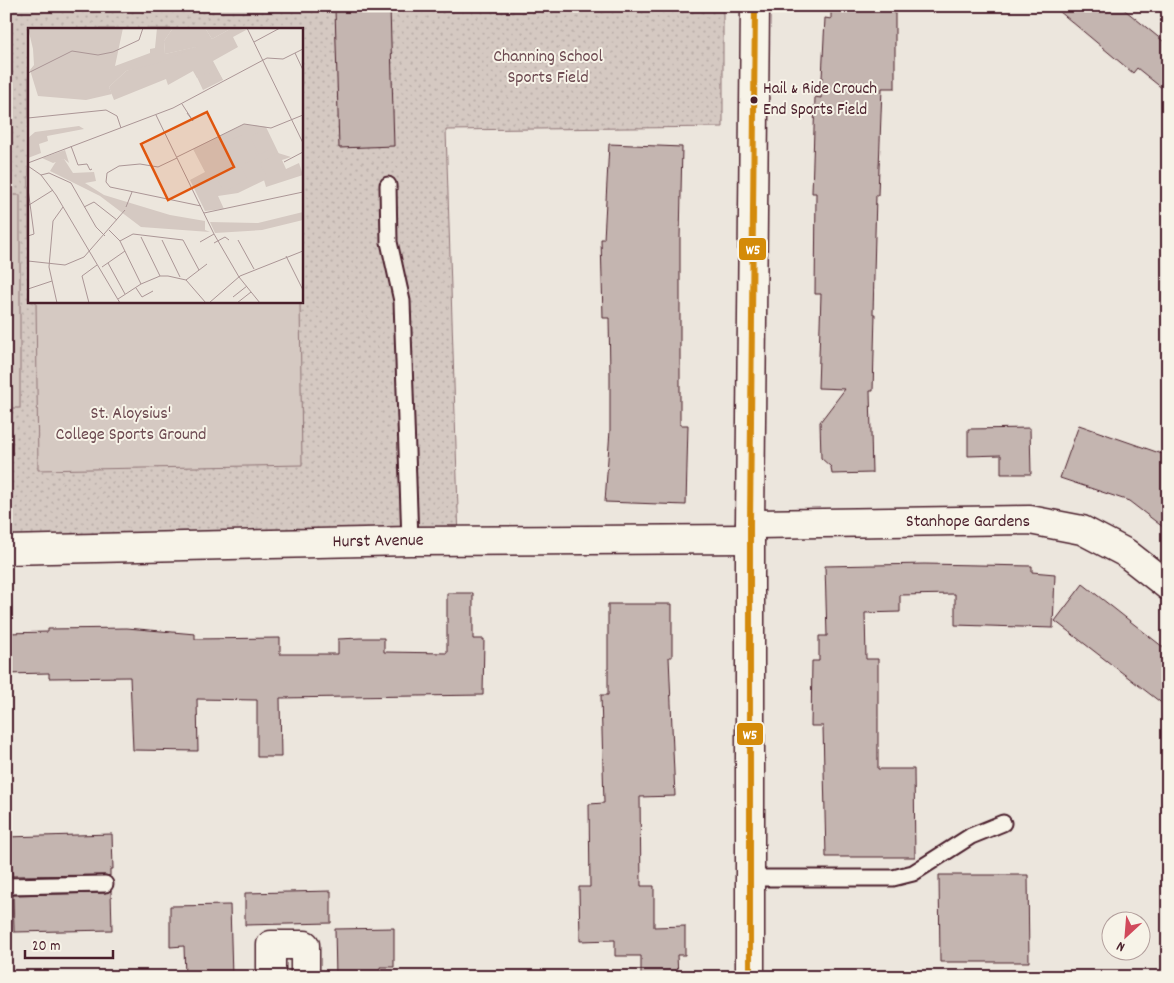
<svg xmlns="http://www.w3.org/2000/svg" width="1174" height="983" viewBox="0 0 1174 983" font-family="Dekko,sans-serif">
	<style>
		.green { fill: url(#green-dots); stroke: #907476; fill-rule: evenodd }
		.pitch { fill: #d5c9c2; stroke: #907476 }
		.building { fill: #c4b5b0; stroke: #4a1f2b }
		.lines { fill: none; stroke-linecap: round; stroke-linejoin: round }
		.service-casing { stroke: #4a1f2b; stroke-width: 19 }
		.minor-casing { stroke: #4a1f2b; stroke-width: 31 }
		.service { stroke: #f7f3e8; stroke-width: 15 }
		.minor { stroke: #f7f3e8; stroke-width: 28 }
		.bus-1-casing { stroke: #f7f3e8; stroke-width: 10 }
		.bus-1 { stroke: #d48b09; stroke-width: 6 }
		.bus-dot { fill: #4a1f2b; stroke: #f7f3e8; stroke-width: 2 }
		.labels { text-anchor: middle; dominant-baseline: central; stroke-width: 4; stroke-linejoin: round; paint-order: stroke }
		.bus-label { font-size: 17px; fill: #4a1f2b; stroke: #f7f3e8; text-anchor: start }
		.park-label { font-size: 18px; fill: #6d4a51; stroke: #f7f3e8 }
		.street-label { font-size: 18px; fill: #4a1f2b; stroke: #f7f3e8 }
		.inset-road { fill: none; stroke: #ab9696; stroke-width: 1 }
		.view { fill: #e0560e; fill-opacity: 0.15; stroke: #e0560e; stroke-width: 2.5 }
		.inset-edge { fill: none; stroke: #4a1f2b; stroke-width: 2.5 }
		.line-badge { stroke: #f7f3e8; stroke-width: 2 }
		.badge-label { font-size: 14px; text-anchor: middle; font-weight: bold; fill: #fff }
	</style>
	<defs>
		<pattern id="green-dots" width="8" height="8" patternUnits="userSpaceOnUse" patternTransform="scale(1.25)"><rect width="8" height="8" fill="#d5c9c2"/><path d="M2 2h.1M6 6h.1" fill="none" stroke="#b8aca7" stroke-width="1.8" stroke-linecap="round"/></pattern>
	</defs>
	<rect width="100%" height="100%" fill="#ece6dd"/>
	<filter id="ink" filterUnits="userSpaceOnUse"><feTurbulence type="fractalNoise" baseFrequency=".02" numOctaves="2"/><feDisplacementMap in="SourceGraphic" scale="10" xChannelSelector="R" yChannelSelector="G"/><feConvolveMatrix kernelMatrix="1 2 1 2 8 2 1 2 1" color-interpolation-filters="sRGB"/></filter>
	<g filter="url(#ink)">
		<path class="green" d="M6,6H723V127L446,130L459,541L6,550ZM29,29H301V301H29Z"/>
		<g class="pitch">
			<rect x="6" y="195" width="14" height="213"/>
			<path d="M36,301H300L302,465L38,470Z"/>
		</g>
		<g class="building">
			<path d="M831,6H895V88H882L878,195H876L873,314H875L874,352L873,391H870L872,473L832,474L831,467L821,458L820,422L845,389L818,388L821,294H815L816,193H812L815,97L821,98L825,18L831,19Z"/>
			<path d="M1053,6H1120L1168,45V93L1137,68L1133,73Z"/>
			<path d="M390,8L394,146L339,148L335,9Z"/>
			<path d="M609,144L682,147L680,238V425H688L686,505L605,502L610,430V373L609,318H603L601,239H604Z"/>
			<path d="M1079,425L1168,456V531L1129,501L1060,478Z"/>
			<path d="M1030,428L1031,474H1001V455L968,456V429Z"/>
			<path d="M924,564L1032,566V572L1055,574L1053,628L955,625V594L900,595V612L865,613L866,659H878V769H914L915,857H826L823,726H811L812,661H819V636H827L825,566Z"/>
			<path d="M1083,584L1168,651V708L1055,621Z"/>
			<path d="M447,593H473V639H484L483,695L280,698L281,757H257V700L197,699L198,751L133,750L130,677L49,678V673L6,674V633L48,632V629L127,628L195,634V639L280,638V654H338V639L360,638H384V652L447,653Z"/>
			<path d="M608,604H672V657H669L675,796L640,797L641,886H654V927L685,926V955H677L678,977H641V956H615V940L580,941L579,887H590L589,804L604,803L601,695H608Z"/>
			<path d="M112,834L113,869H110V876L105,875L12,876V872H6V837Z"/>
			<path d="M939,875H1028L1029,962H940Z"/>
			<path d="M111,891L112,930L14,932L13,895L105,893Z"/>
			<path d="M331,891V923L245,925V893Z"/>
			<path d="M230,905L232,977H185L184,946L170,947V906Z"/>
			<path d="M394,928V967H380V977H336L335,929Z"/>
		</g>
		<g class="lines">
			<g class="service-casing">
				<g id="service">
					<path d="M388,185L389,242L402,301L410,541"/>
					<path d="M750,878H893L913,873L971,836L1003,823"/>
					<path d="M6,886L105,884"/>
				</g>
			</g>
			<g class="minor-casing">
				<g id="minor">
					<path d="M750,524L1030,520L1082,530L1126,553L1168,586"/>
					<path d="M6,550L410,541L750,539"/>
					<path d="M271,977V945H305V977"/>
					<path d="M750,977V524L755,6"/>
				</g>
			</g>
			<use href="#service" class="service"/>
			<use href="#minor" class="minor"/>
			<g class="bus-1-casing">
				<path id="bus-1" d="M750,977V524L755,6"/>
			</g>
			<use href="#bus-1" class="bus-1"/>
		</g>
	</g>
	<circle class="bus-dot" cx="754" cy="100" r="4.5"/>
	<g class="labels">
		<g class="bus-label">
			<text x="763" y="90">Hail &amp; Ride Crouch<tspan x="763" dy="21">End Sports Field</tspan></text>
		</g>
		<g class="park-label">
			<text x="548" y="57">Channing School<tspan x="548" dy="21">Sports Field</tspan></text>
			<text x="131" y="414">St. Aloysius'<tspan x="131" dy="21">College Sports Ground</tspan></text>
		</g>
		<g class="street-label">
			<text x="968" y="522">Stanhope Gardens</text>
			<text transform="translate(378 542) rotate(-1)">Hurst Avenue</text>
		</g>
	</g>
	<g transform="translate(28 28)">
		<rect width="275" height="275" fill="#ece6dd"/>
		<path d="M145,0H177L184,11L204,0L218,2L205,9L210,19L185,33L195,52L169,50L165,43L140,57L138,51L86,72L81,59L98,43L168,19L137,26L136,13ZM216,96L238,99L251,126L239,151L210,165L190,168L196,181L177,183L162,152L177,144L165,121ZM37,122L41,135L36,131L25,135L14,130Z" fill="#d5c9c2"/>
		<path d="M0,0H95L87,38L122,25V21L127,20L129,0H145L136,13L137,26L171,18L130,35L98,43L81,59L84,66L58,72L10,68L2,42L6,37L5,21ZM177,0H204L184,11ZM184,33L195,52L175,62L166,43L180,47L185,41ZM51,98L56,101L19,108L20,113L11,116L13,125L0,130V110L7,104ZM36,131L45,145L66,144L68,153L57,155L76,167L142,187L177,193V202L182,204L113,199L72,168L22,143L29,132ZM275,184V192L234,202L187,205L182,194L230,195Z" fill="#d5c9c2"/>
		<path d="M233,103L242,121L231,127L222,109ZM217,105L229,129L214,137L202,113ZM191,114L203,138L188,145L176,121ZM250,125L263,129L254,132L258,141L271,135L275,147L238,159L236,152L239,150L232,135ZM212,137L219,151L196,164L188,149Z" fill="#d5c9c2"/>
		<path class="inset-road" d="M219,0L275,115M226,14L252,0M267,25L275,42M0,45L44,23L70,27L85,24L111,12L115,0M154,76L165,93L159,85M128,87L186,206L211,249M0,90L78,82L89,88L93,100M43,118L50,137L59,136L62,142L64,141M149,129L216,96L243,100L275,87M149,130L130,139L112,136L91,138L79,145L78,154L82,159L173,178M256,134L275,124M0,135L145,80L239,30L255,31L275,21M0,138L13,147L28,167L92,275M13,147L21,145L43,155L68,199L77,208M0,161L6,206L0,208M1,177L25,162M56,179L66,174L89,192M98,179L104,164M176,185L275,164M81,202L92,213L113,256M113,209L132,248M134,212L152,249M210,212L226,241M92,213L105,206L155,212L171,242M172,214L186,206M186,215L197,209L201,212M258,228L275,262M0,233L37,237L56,229L97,182M80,235L97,266M74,239L97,223M211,249L232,275M158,252L179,236M108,260L114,269L125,263M0,261L24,253M205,269L219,258M90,271L113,256L132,248H140L158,252L178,275M29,275L21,239L25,193L35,179M61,275L54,248L69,237M181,275L212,248L275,223M209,275L223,264"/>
		<path class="view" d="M179,84L206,139L140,172L113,116Z"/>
		<rect width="275" height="275" class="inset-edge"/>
	</g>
	<g class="line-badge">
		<rect x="738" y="237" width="29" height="24" rx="5" fill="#d48b09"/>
		<rect x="736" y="722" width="28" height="24" rx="5" fill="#d48b09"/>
	</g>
	<g class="badge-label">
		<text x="753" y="254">W5</text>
		<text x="750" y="739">W5</text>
	</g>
	<rect width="1174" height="983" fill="none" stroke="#f7f3e8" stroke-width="25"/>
	<rect x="12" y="12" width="1149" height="958" fill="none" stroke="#4a1f2b" stroke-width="2" filter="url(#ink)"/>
	<g transform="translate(1126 936) rotate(206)"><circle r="24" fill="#f7f3e8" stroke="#b29e9c"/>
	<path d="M0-4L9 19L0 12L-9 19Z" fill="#d1495b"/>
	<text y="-8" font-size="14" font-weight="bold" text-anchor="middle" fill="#4a1f2b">N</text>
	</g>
	<path d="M25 950v8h88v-8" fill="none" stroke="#4a1f2b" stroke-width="2.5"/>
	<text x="32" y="950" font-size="15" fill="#4a1f2b" stroke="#f7f3e8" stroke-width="4" paint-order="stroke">20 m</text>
</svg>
